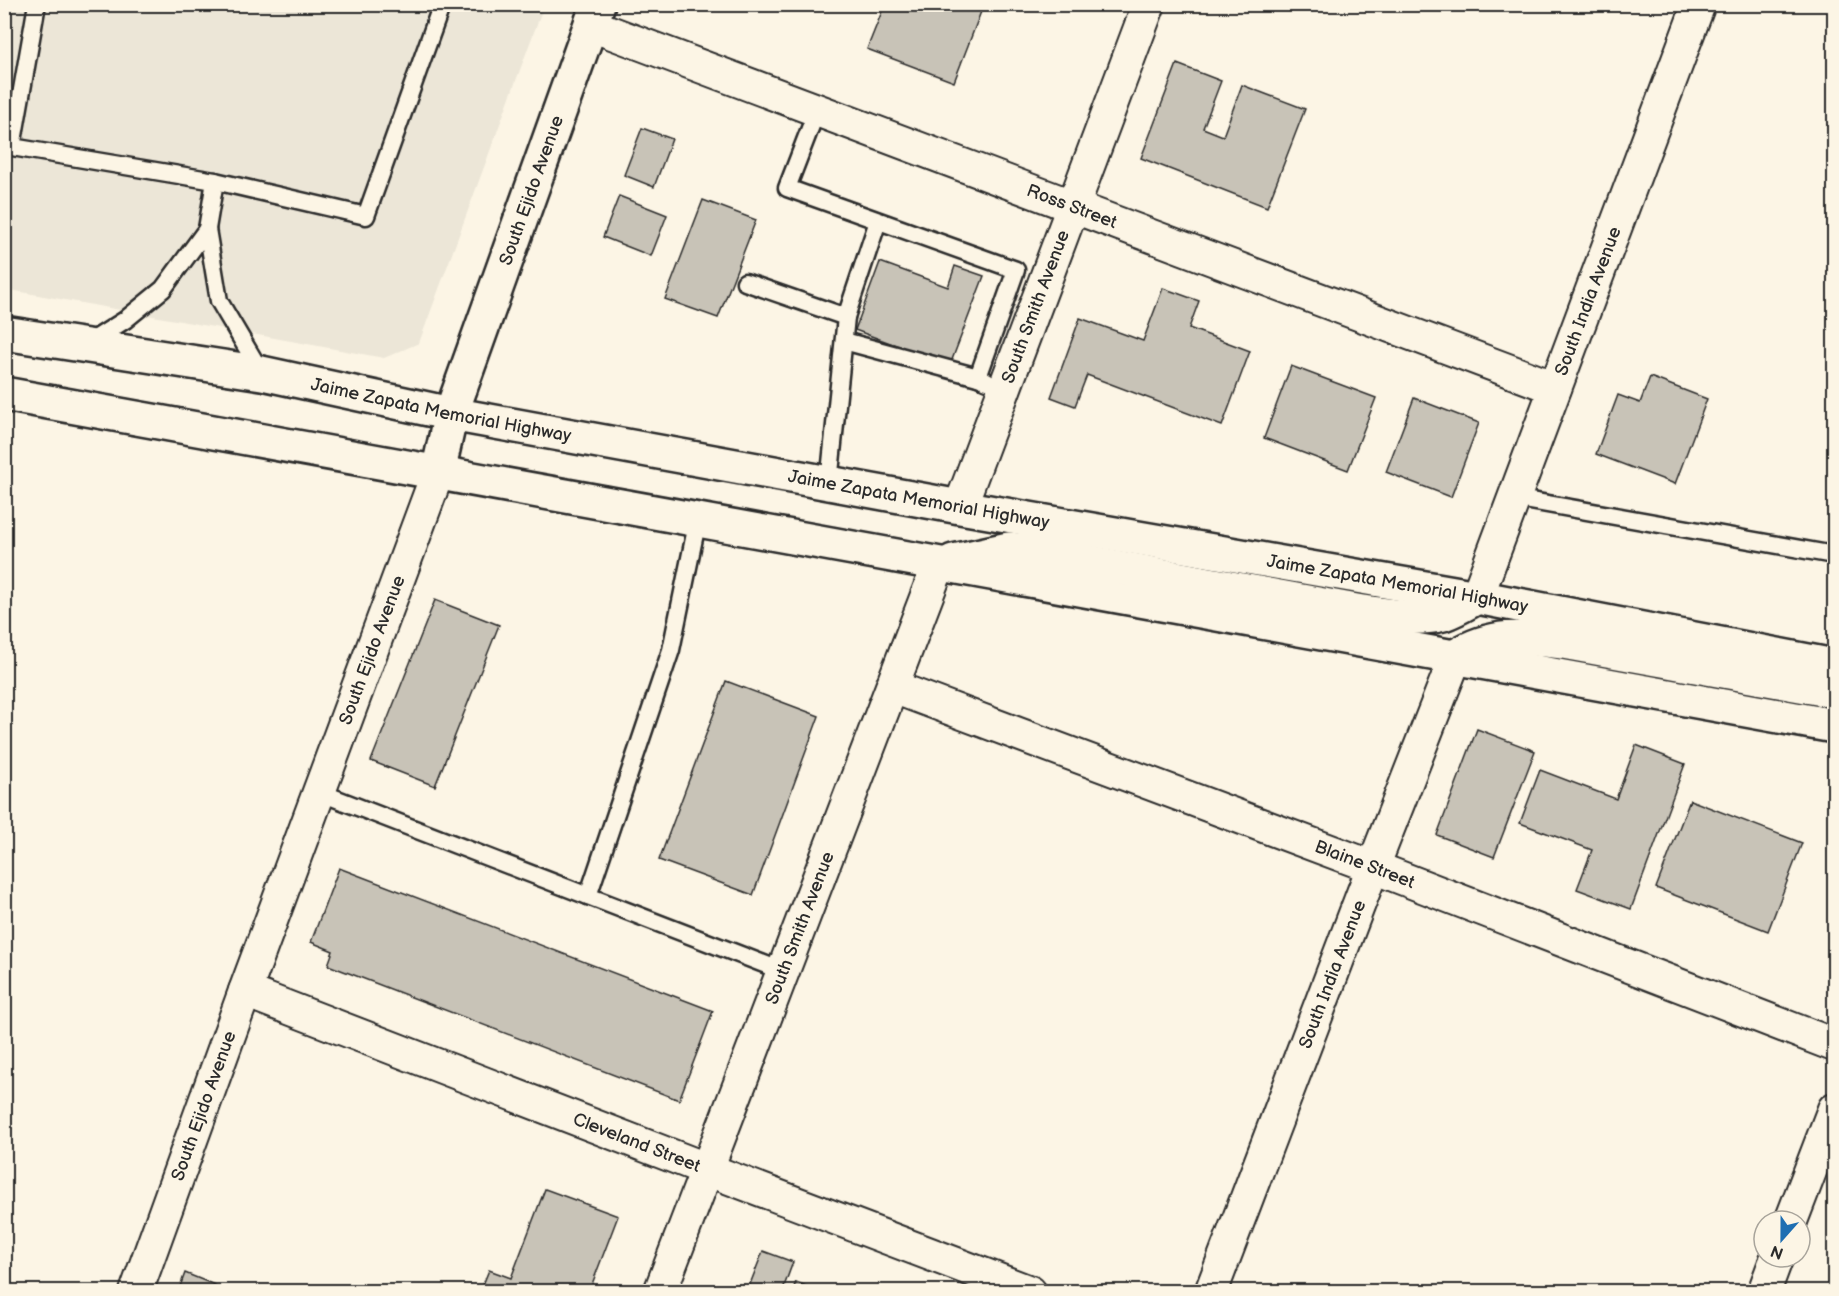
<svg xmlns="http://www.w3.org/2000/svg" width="1839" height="1296" viewBox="0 0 1839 1296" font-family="'Balsamiq Sans',sans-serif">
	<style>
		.built { fill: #ece6d7 }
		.building { fill: #c8c3b7; stroke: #2b2b2b; stroke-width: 1.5 }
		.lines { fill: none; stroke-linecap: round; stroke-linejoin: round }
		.lane-casing { stroke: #2b2b2b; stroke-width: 21 }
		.street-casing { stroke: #2b2b2b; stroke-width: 36 }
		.secondary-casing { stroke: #2b2b2b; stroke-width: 38 }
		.primary-casing { stroke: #2b2b2b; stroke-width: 38 }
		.lane { stroke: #fcf5e5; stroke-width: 16 }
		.street { stroke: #fcf5e5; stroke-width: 32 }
		.secondary { stroke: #fcf5e5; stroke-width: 33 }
		.primary { stroke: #fcf5e5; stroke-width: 33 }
		.labels { text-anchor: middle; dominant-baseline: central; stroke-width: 5; stroke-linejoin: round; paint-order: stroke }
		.street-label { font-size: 18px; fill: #2b2b2b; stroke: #fcf5e5 }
	</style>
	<rect width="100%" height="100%" fill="#fcf5e5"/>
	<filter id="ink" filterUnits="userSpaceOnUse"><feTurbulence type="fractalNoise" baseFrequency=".0167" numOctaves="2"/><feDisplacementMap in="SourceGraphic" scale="12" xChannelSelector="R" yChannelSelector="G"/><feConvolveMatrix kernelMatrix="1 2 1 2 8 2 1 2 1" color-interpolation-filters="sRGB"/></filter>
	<g filter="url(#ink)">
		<path class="built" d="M4,5H544L419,343L384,358L5,289Z"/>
		<g class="building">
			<path d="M885,4H971L982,9L954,82L867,49Z"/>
			<path d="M1177,64L1221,81L1203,128L1223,136L1242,85L1305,109L1267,207L1141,158Z"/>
			<path d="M642,128L672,139L654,187L624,175Z"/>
			<path d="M619,196L667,215L651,256L603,237Z"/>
			<path d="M703,200L756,220L718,318L665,299Z"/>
			<path d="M880,262L948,287L955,266L984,276L950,365L855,330Z"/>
			<path d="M1163,288L1199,301L1189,328L1250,351L1222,426L1087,375L1075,406L1051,397L1080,318L1143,341Z"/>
			<path d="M1291,366L1376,398L1348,470L1264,438Z"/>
			<path d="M1650,377L1707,399L1675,484L1596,454L1618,395L1640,403Z"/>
			<path d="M1414,398L1479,423L1451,497L1386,472Z"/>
			<path d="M435,600L499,625L435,786L371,761Z"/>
			<path d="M726,681L819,716L753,895L659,860Z"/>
			<path d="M1477,729L1535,751L1494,857L1437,835Z"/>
			<path d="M1636,745L1685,764L1631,909L1577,889L1592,850L1520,823L1540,770L1616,799Z"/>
			<path d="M1690,800L1802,843L1768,931L1656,888Z"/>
			<path d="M339,868L713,1011L679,1100L328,965L333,951L311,942Z"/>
			<path d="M545,1189L618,1216L589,1292H480L489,1270L511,1278Z"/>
			<path d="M763,1251L793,1262L782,1292H747Z"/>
			<path d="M185,1273L232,1292H178Z"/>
			<path d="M796,1282L821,1292H792Z"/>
		</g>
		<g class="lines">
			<g class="lane-casing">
				<g id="lane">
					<path d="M37,4L12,147L215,181L366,216L442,4"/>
					<path d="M817,110L787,188L1016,270L978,377"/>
					<path d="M207,229L215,181"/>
					<path d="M745,282L846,317"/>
					<path d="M844,341L978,377L987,381"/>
					<path d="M87,344L125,320L163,289L207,229L219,301L261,372"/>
					<path d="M829,483L846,317L878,221"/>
					<path d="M1514,498L1834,555"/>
					<path d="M319,792L782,971"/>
					<path d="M588,896L671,650L698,519"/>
				</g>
			</g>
			<g class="street-casing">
				<g id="street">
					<path id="s1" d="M591,25L1555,388"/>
					<path id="s2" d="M960,507L1149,4"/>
					<path id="s3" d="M1477,597L1699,4"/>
					<path id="s4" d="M893,687L1373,867L1834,1045"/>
					<path id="s5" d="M245,991L706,1169L1030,1292"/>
					<path d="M1791,1221L1834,1109"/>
					<path id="s6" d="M136,1292L245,991L438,472"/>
					<path id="s7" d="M660,1292L939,564"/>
					<path id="s8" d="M1211,1292L1373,867L1456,656"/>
					<path d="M1764,1292L1777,1257"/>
				</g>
			</g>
			<g class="secondary-casing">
				<g id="secondary">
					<path id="s9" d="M438,472L451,414L598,4"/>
				</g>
			</g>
			<g class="primary-casing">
				<g id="primary">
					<path id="s10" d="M4,333L262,373L451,414L960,507L1477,597L1834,666"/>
					<path d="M4,394L1834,726"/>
					<path d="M953,561L1008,549L1028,551L1362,612C1388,615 1417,621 1443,614C1455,610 1466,603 1477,597"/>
					<path d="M1456,656C1493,633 1522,637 1563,642L1834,691"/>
				</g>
			</g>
			<use href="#lane" class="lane"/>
			<use href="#street" class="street"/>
			<use href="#secondary" class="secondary"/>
			<use href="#primary" class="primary"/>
		</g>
	</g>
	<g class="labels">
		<g class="street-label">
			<text stroke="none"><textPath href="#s9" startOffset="297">South Ejido Avenue</textPath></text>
			<text stroke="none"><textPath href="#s1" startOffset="514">Ross Street</textPath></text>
			<text stroke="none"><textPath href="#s3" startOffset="316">South India Avenue</textPath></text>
			<text stroke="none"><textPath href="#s2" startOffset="214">South Smith Avenue</textPath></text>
			<text stroke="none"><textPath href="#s10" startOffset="444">Jaime Zapata Memorial Highway</textPath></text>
			<text stroke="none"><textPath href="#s10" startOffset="930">Jaime Zapata Memorial Highway</textPath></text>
			<text stroke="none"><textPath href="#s10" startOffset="1416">Jaime Zapata Memorial Highway</textPath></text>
			<text stroke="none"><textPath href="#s6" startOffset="684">South Ejido Avenue</textPath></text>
			<text stroke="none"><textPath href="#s4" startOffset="504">Blaine Street</textPath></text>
			<text stroke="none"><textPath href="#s7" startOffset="390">South Smith Avenue</textPath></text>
			<text stroke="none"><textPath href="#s8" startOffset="340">South India Avenue</textPath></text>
			<text stroke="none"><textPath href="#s6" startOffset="198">South Ejido Avenue</textPath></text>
			<text stroke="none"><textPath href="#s5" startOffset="420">Cleveland Street</textPath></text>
		</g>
	</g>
	<rect width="1839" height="1296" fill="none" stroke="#fcf5e5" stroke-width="24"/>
	<rect x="12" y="12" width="1815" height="1272" fill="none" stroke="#2b2b2b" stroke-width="2" filter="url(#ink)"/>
	<g transform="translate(1782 1239) rotate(201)"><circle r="28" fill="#fcf5e5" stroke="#a8a49b" stroke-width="1.5"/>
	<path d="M0-4.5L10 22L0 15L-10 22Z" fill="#1f6fb2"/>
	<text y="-9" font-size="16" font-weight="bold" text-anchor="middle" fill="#2b2b2b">N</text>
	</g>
</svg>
